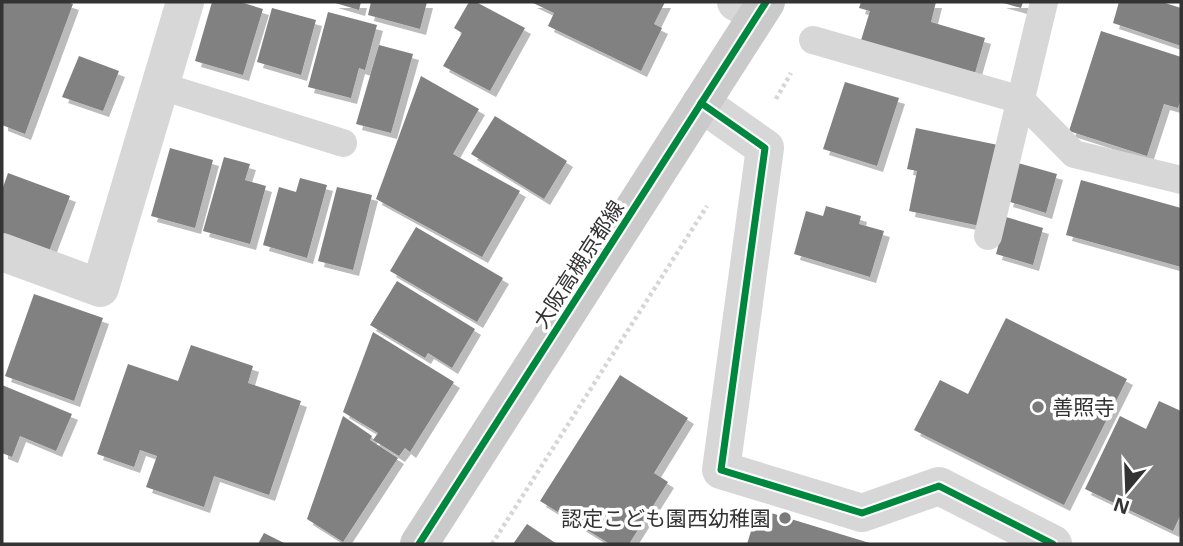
<svg xmlns="http://www.w3.org/2000/svg" width="1183" height="546" viewBox="0 0 1183 546" font-family="'Open Sans','Noto Sans JP',sans-serif">
	<style>
		.building { fill: #818181; filter: url(#shadow) }
		.lines { fill: none; stroke-linecap: round; stroke-linejoin: round }
		.path { stroke: #d6d6d6; stroke-width: 4.5; stroke-dasharray: 3.5 3.5; stroke-linecap: butt }
		.service { stroke: #d7d7d7; stroke-width: 28 }
		.minor { stroke: #d7d7d7; stroke-width: 38 }
		.primary { stroke: #cacaca; stroke-width: 38 }
		.cycleway-casing { stroke: #fff; stroke-width: 11 }
		.cycleway { stroke: #00873e; stroke-width: 7 }
		.poi-dot { fill: #7a7a7a; stroke: #fff; stroke-width: 2.5 }
		.labels { text-anchor: middle; dominant-baseline: central; stroke-width: 7; stroke-linejoin: round; paint-order: stroke }
		.street-label { font-size: 21px; fill: #333; stroke: #fff }
		.poi-label { font-size: 21px; fill: #333; stroke: #fff; text-anchor: start }
	</style>
	<defs>
		<filter id="shadow"><feDropShadow dx="6" dy="6" stdDeviation="0" flood-color="#0004"/></filter>
	</defs>
	<rect width="100%" height="100%" fill="#fff"/>
	<g class="building">
		<path d="M2,2H67L73,4L25,134L2,125Z"/>
		<path d="M212,2H240L263,9L243,75L195,61Z"/>
		<path d="M332,2H361L359,10Z"/>
		<path d="M371,2H427L420,29L368,15Z"/>
		<path d="M469,2H476L525,28L490,91L443,66L462,33L454,28Z"/>
		<path d="M531,2H665L654,24L662,28L641,71L548,26L554,13Z"/>
		<path d="M861,2H936L931,22L985,38L973,80L858,50L870,11L859,8Z"/>
		<path d="M1000,2H1023L1021,8Z"/>
		<path d="M1119,2H1162L1181,8V46L1113,23Z"/>
		<path d="M272,8L316,20L301,75L257,62Z"/>
		<path d="M328,12L377,25L365,70L359,68L351,98L308,87Z"/>
		<path d="M1101,31L1181,57V99L1178,108L1164,104L1147,156L1069,131Z"/>
		<path d="M379,45L413,54L391,133L356,124Z"/>
		<path d="M79,56L119,71L103,111L62,97Z"/>
		<path d="M421,76L479,109L453,154L520,191L482,257L376,199Z"/>
		<path d="M845,82L899,98L877,166L823,149Z"/>
		<path d="M495,116L567,161L544,199L471,154Z"/>
		<path d="M916,128L998,145L980,226L909,211L917,171L907,169Z"/>
		<path d="M170,148L213,160L195,228L151,216Z"/>
		<path d="M224,157L250,164L245,180L266,186L250,244L203,231Z"/>
		<path d="M1018,163L1057,174L1046,213L1007,201Z"/>
		<path d="M8,173L70,196L48,254L2,237V190Z"/>
		<path d="M300,178L327,185L307,258L263,245L279,187L296,192Z"/>
		<path d="M1081,180L1181,208V267L1066,235Z"/>
		<path d="M337,187L372,195L353,270L318,261Z"/>
		<path d="M826,206L861,216L859,224L884,231L870,277L794,254L806,211L823,216Z"/>
		<path d="M1006,217L1043,228L1033,265L996,254Z"/>
		<path d="M416,227L503,278L477,322L390,271Z"/>
		<path d="M397,281L475,329L452,368L428,353L425,358L370,325Z"/>
		<path d="M34,294L103,318L74,401L5,376Z"/>
		<path d="M1006,318L1127,379L1064,505L914,430L940,380L968,394Z"/>
		<path d="M373,332L454,382L410,452L405,448L399,456L373,440L378,433L343,412Z"/>
		<path d="M191,345L253,366L248,383L301,401L269,495L214,476L204,507L146,487L157,456L140,450L134,467L97,454L128,364L178,381Z"/>
		<path d="M620,375L688,418L654,473L668,482L629,544H610L540,501Z"/>
		<path d="M2,385L72,414L56,451L20,436L12,457L2,453Z"/>
		<path d="M1159,401L1181,411V514L1173,531L1085,489L1120,416L1146,429Z"/>
		<path d="M343,416L372,436L370,440L398,458L343,542L307,519Z"/>
		<path d="M758,509L873,544H747Z"/>
		<path d="M527,524L557,544H513Z"/>
		<path d="M264,533L286,544H258Z"/>
	</g>
	<g class="lines">
		<g class="path">
			<path d="M776,99L791,73"/>
			<path d="M492,544L707,206"/>
		</g>
		<g class="service">
			<path d="M813,40L1021,100L1074,154L1181,180"/>
			<path d="M161,86L343,143"/>
			<path d="M988,236L1044,2"/>
		</g>
		<g class="minor">
			<path d="M736,2L758,14"/>
			<path d="M701,103L765,148L721,470L862,513L939,486L1053,544"/>
			<path d="M2,252L100,288L185,2"/>
		</g>
		<path class="primary" d="M419,544L766,2"/>
		<g class="cycleway-casing">
			<g id="cycleway">
				<path d="M701,103L765,148L721,470L862,513L939,486L1053,544"/>
				<path d="M419,544L766,2"/>
			</g>
		</g>
		<use href="#cycleway" class="cycleway"/>
	</g>
	<g class="poi-dot">
		<circle cx="1038" cy="407" r="7"/>
		<circle cx="785" cy="518" r="7"/>
	</g>
	<g class="labels">
		<g class="street-label">
			<text transform="translate(578 264) rotate(-57)">大阪高槻京都線</text>
		</g>
		<g class="poi-label">
			<text x="1052" y="407">善照寺</text>
			<text x="771" y="518" text-anchor="end">認定こども園西幼稚園</text>
		</g>
	</g>
	<rect width="1183" height="546" fill="none" stroke="#333333" stroke-width="7"/>
	<g transform="translate(1127 490) rotate(199)" stroke="#ffffff" stroke-width="5" paint-order="stroke">
	<path d="M0-5L12 26L0 18L-12 26Z" fill="#333333"/>
	<text y="-10" font-size="19" font-weight="bold" text-anchor="middle" fill="#333333">N</text>
	</g>
</svg>
